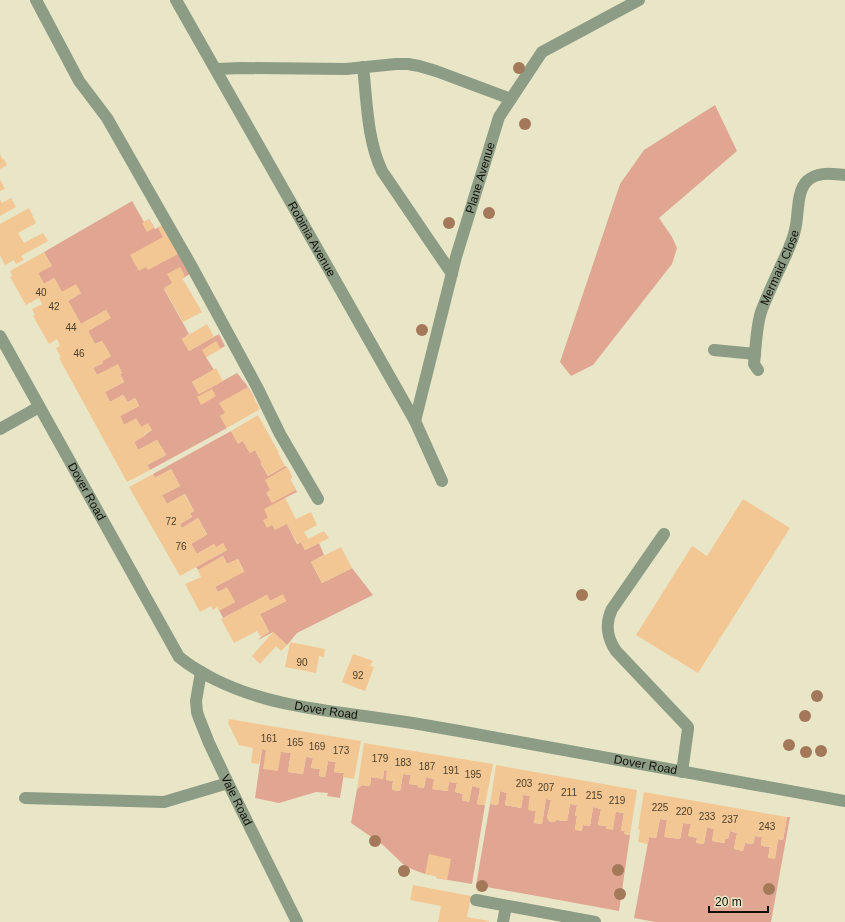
<svg xmlns="http://www.w3.org/2000/svg" width="845" height="922" viewBox="0 0 845 922" font-family="Helvetica,sans-serif">
	<style>
		.green { fill: #e1a692 }
		.building { fill: #f3c793 }
		.lines { fill: none; stroke-linecap: round; stroke-linejoin: round }
		.minor { stroke: #8c9c85; stroke-width: 12 }
		.tree { fill: #a3795a }
		.labels { text-anchor: middle; dominant-baseline: central; stroke-width: 4; stroke-linejoin: round; paint-order: stroke }
		.number-label { font-size: 10px; fill: #4a3e2a }
		.street-label { font-size: 12px; fill: #121107; stroke: #e8e6c7 }
	</style>
	<rect width="100%" height="100%" fill="#e8e6c7"/>
	<g class="green">
		<path d="M715,105L737,151L659,218L672,237L677,248L672,264L593,365L571,376L560,362L620,184L644,150Z"/>
		<path d="M132,201L144,222L149,219L155,229L163,225L190,274L164,289L189,334L182,339L189,351L219,334L225,346L206,357L214,370L192,382L199,394L237,373L246,384L254,397L220,416L227,428L150,470L147,465L166,455L157,440L138,450L134,442L152,430L141,427L136,419L124,425L120,416L139,406L135,398L128,402L123,395L110,402L105,392L124,382L120,374L122,373L118,365L97,375L93,368L103,363L102,361L111,356L102,341L95,344L88,331L110,318L106,310L81,324L68,301L81,293L76,285L62,292L54,278L44,284L38,273L51,266L44,252Z"/>
		<path d="M231,431L238,443L243,441L250,453L255,450L262,463L261,464L268,476L285,466L287,467L292,477L290,479L297,492L285,498L287,524L297,544L301,542L305,550L319,543L324,555L311,562L322,583L352,568L373,595L297,633L287,645L273,632L258,640L261,637L269,632L260,614L286,601L283,595L270,601L267,595L223,618L219,610L235,602L227,588L218,592L215,587L244,571L238,559L227,564L223,556L198,570L196,567L227,550L216,547L214,544L197,554L191,544L207,534L198,518L182,528L180,524L192,517L190,513L194,511L185,494L167,504L162,495L180,486L171,469L155,478L153,474Z"/>
		<path d="M262,749L291,753L288,772L303,774L306,757L313,758L311,768L320,769L319,776L325,777L328,761L336,762L334,772L344,773L340,798L327,796L328,793L316,792L279,803L255,798Z"/>
		<path d="M384,770L387,771L386,780L393,781L392,790L400,791L403,774L411,775L409,784L418,785V787L424,788L426,777L434,779L433,789L447,791L449,782L457,783L455,792L463,794L462,800L469,802L472,786L480,788L477,804L485,805L472,884L436,878L437,876L425,874L414,870L404,865L383,845L351,823L357,789L362,785L370,786L371,777L383,779Z"/>
		<path d="M500,791L507,793L505,805L521,808L523,795L530,796L529,810L536,811L534,823L542,824L546,799L551,800L547,818L550,822H554L557,820L567,821L570,804L577,805L575,816H577L575,829L581,831L583,825L590,826L593,807L601,809L598,825L606,826V829L616,812L624,813L621,831H625L624,834L630,835L619,911L476,885L490,804L498,805Z"/>
		<path d="M787,817H790L771,922H655L634,918L649,837L656,838L660,819L667,820L665,837L680,839L683,823L691,824L688,836L697,838L696,843L704,844L707,827L714,829L712,841L724,843L725,839H728L730,831L737,833L734,849L743,851L745,843L753,844L755,836L762,837L761,846L770,847L768,858H775L778,839L783,840Z"/>
	</g>
	<g class="building">
		<path d="M0,154L3,160L4,159L7,165L0,169Z"/>
		<path d="M0,179L5,189L0,191Z"/>
		<path d="M11,198L16,207L0,216V199L2,203Z"/>
		<path d="M29,208L36,223L18,233L24,243L43,233L48,241L21,256L24,260L16,264L14,260L5,265L0,255V224Z"/>
		<path d="M149,219L154,228L147,232L142,223Z"/>
		<path d="M163,225L178,254L148,270L146,267L139,271L130,255L163,237L158,228Z"/>
		<path d="M44,252L52,266L38,273L44,284L54,278L62,292L76,284L81,293L68,301L81,324L106,310L111,318L88,331L95,344L102,341L111,356L102,361L103,363L93,368L97,375L118,364L122,373L120,374L124,382L105,392L110,402L123,395L128,402L135,398L139,406L120,416L124,425L136,418L141,427L148,423L152,430L144,434L145,436L134,442L138,450L157,440L166,455L147,465L150,470L127,482L59,358L61,357L56,348L60,346L57,339L49,344L33,316L35,315L32,309L42,304L39,298L26,305L10,277L12,276L10,271Z"/>
		<path d="M180,267L185,276L182,278L202,312L183,322L164,288L172,283L167,274Z"/>
		<path d="M207,324L214,337L189,351L182,339Z"/>
		<path d="M216,341L221,349L206,357L202,350Z"/>
		<path d="M216,368L223,381L199,394L192,382Z"/>
		<path d="M248,387L260,409L227,428L220,416L225,413L219,403Z"/>
		<path d="M212,389L216,396L201,405L197,397Z"/>
		<path d="M258,415L279,453H278L285,466L268,476L261,463H262L255,450L250,453L243,441L238,444L231,431Z"/>
		<path d="M287,467L292,477L290,479L296,490L272,503L266,493L270,490L265,480Z"/>
		<path d="M171,469L180,486L162,495L167,504L184,494L194,511L190,513L192,517L180,524L182,528L198,518L207,535L191,544L197,554L214,544L216,547L223,543L227,550L180,576L129,487L153,474L155,478Z"/>
		<path d="M285,498L296,519L311,512L317,525L304,532L308,539L324,531L329,538L305,550L301,542L298,544L287,524L275,530L272,525L267,528L263,520L268,518L264,509Z"/>
		<path d="M743,499L790,528L698,673L636,635L692,546L707,556Z"/>
		<path d="M341,547L352,568L322,583L311,562Z"/>
		<path d="M223,556L227,564L238,559L244,572L215,587L218,592L227,587L235,602L219,611L217,607L213,610L211,606L200,612L185,584L201,577L198,570Z"/>
		<path d="M283,594L286,601L260,614L269,632L261,637L257,631L234,643L221,619L267,595L270,601Z"/>
		<path d="M273,632L287,645L281,651L276,646L260,664L252,656Z"/>
		<path d="M290,642L325,649L324,657L319,656L316,673L285,667Z"/>
		<path d="M353,654L373,661L370,666L374,667L365,691L342,682Z"/>
		<path d="M229,719L361,741L354,779L343,777L344,773L334,772L336,762L328,761L325,777L319,776L320,769L311,768L313,758L310,757H306L303,774L288,772L291,753L281,752L278,771L263,769L266,750L262,749L259,764L251,763L253,748L239,745L228,723Z"/>
		<path d="M364,743L493,764L485,805L477,804L480,788L472,786L469,802L462,800L463,794L455,792L457,783L449,782L448,791L432,789L434,779L426,777L424,788L417,787L418,785L409,784L411,775L403,774L400,791L392,790L393,781L386,780L387,771L384,770L383,779L371,777L370,786L362,785L357,789Z"/>
		<path d="M496,765L637,790L630,835L624,834L625,831H621L624,813L616,812L613,830L606,829V826L598,825L601,809L593,807L590,826L583,825L582,831L575,830L577,816H575L577,805L570,804L567,821L557,820L554,822H550L547,818L551,800L546,799L542,824L534,823L536,811L528,810L530,796L523,795L521,808L505,805L507,793L500,791L498,805L490,804Z"/>
		<path d="M644,792L787,817L783,840L778,839L775,859L768,858L770,847L761,846L762,837L755,836L753,844L745,843L743,851L734,849L737,833L730,831L728,839H725V843L720,842L712,841L714,829L707,827L704,844L696,843L697,838L688,836L691,824L683,823L680,839L664,837L667,820L660,819L656,838L649,837L648,844L638,842L640,830L638,829Z"/>
		<path d="M429,854L451,859L447,880L436,878L437,876L425,874Z"/>
		<path d="M413,885L471,896L467,917L489,921V922H438L441,906L410,900Z"/>
	</g>
	<g class="lines">
		<g class="minor">
			<path d="M36,0L79,81L107,118L192,267L257,387L280,434L318,499"/>
			<path id="s1" d="M176,0L415,421L442,481"/>
			<path d="M363,67C367,101 367,140 382,171L452,274"/>
			<path d="M216,69L241,68L346,69L396,64H408L419,66L436,71L511,99"/>
			<path id="s2" d="M0,336L179,657C190,666 202,673 214,679C262,703 311,709 364,716C395,720 427,725 459,731C588,754 716,778 845,801"/>
			<path id="s3" d="M714,350L755,354C756,340 757,325 761,312C766,298 773,284 779,270C785,257 792,244 795,230C799,215 796,192 807,181C818,171 832,174 845,175"/>
			<path d="M755,354L754,364L758,370"/>
			<path id="s4" d="M415,421L456,257L499,117L542,52L639,0"/>
			<path d="M0,429L39,407"/>
			<path d="M664,534L612,609C605,623 607,638 616,651L688,727V729L682,772"/>
			<path id="s5" d="M201,672L196,701L197,712L199,718L209,743L228,783L297,922"/>
			<path d="M25,798L164,802L228,783"/>
			<path d="M476,900L595,922"/>
			<path d="M503,922L506,906"/>
		</g>
	</g>
	<g class="tree">
		<circle cx="519" cy="68" r="6"/>
		<circle cx="525" cy="124" r="6"/>
		<circle cx="489" cy="213" r="6"/>
		<circle cx="449" cy="223" r="6"/>
		<circle cx="422" cy="330" r="6"/>
		<circle cx="582" cy="595" r="6"/>
		<circle cx="817" cy="696" r="6"/>
		<circle cx="805" cy="716" r="6"/>
		<circle cx="789" cy="745" r="6"/>
		<circle cx="821" cy="751" r="6"/>
		<circle cx="806" cy="752" r="6"/>
		<circle cx="375" cy="841" r="6"/>
		<circle cx="618" cy="870" r="6"/>
		<circle cx="404" cy="871" r="6"/>
		<circle cx="482" cy="886" r="6"/>
		<circle cx="769" cy="889" r="6"/>
		<circle cx="620" cy="894" r="6"/>
	</g>
	<g class="labels">
		<g class="number-label">
			<text x="41" y="292">40</text>
			<text x="54" y="306">42</text>
			<text x="71" y="327">44</text>
			<text x="79" y="353">46</text>
			<text x="171" y="521">72</text>
			<text x="181" y="546">76</text>
			<text x="302" y="662">90</text>
			<text x="358" y="675">92</text>
			<text x="269" y="738">161</text>
			<text x="295" y="742">165</text>
			<text x="317" y="746">169</text>
			<text x="341" y="750">173</text>
			<text x="380" y="758">179</text>
			<text x="403" y="762">183</text>
			<text x="427" y="766">187</text>
			<text x="451" y="770">191</text>
			<text x="473" y="774">195</text>
			<text x="524" y="783">203</text>
			<text x="546" y="787">207</text>
			<text x="569" y="792">211</text>
			<text x="594" y="795">215</text>
			<text x="617" y="800">219</text>
			<text x="660" y="807">225</text>
			<text x="684" y="811">220</text>
			<text x="707" y="816">233</text>
			<text x="730" y="819">237</text>
			<text x="767" y="826">243</text>
		</g>
		<g class="street-label">
			<text stroke="none"><textPath href="#s4" startOffset="252">Plane Avenue</textPath></text>
			<text stroke="none"><textPath href="#s1" startOffset="275">Robinia Avenue</textPath></text>
			<text stroke="none"><textPath href="#s3" startOffset="132">Mermaid Close</textPath></text>
			<text stroke="none"><textPath href="#s2" startOffset="178">Dover Road</textPath></text>
			<text stroke="none"><textPath href="#s2" startOffset="526">Dover Road</textPath></text>
			<text stroke="none"><textPath href="#s2" startOffset="850">Dover Road</textPath></text>
			<text stroke="none"><textPath href="#s5" startOffset="137">Vale Road</textPath></text>
		</g>
	</g>
	<path d="M709 906v6h59v-6" fill="none" stroke="#121107" stroke-width="2"/>
	<text x="715" y="906" font-size="12" fill="#121107" stroke="#e8e6c7" stroke-width="3" paint-order="stroke">20 m</text>
</svg>
